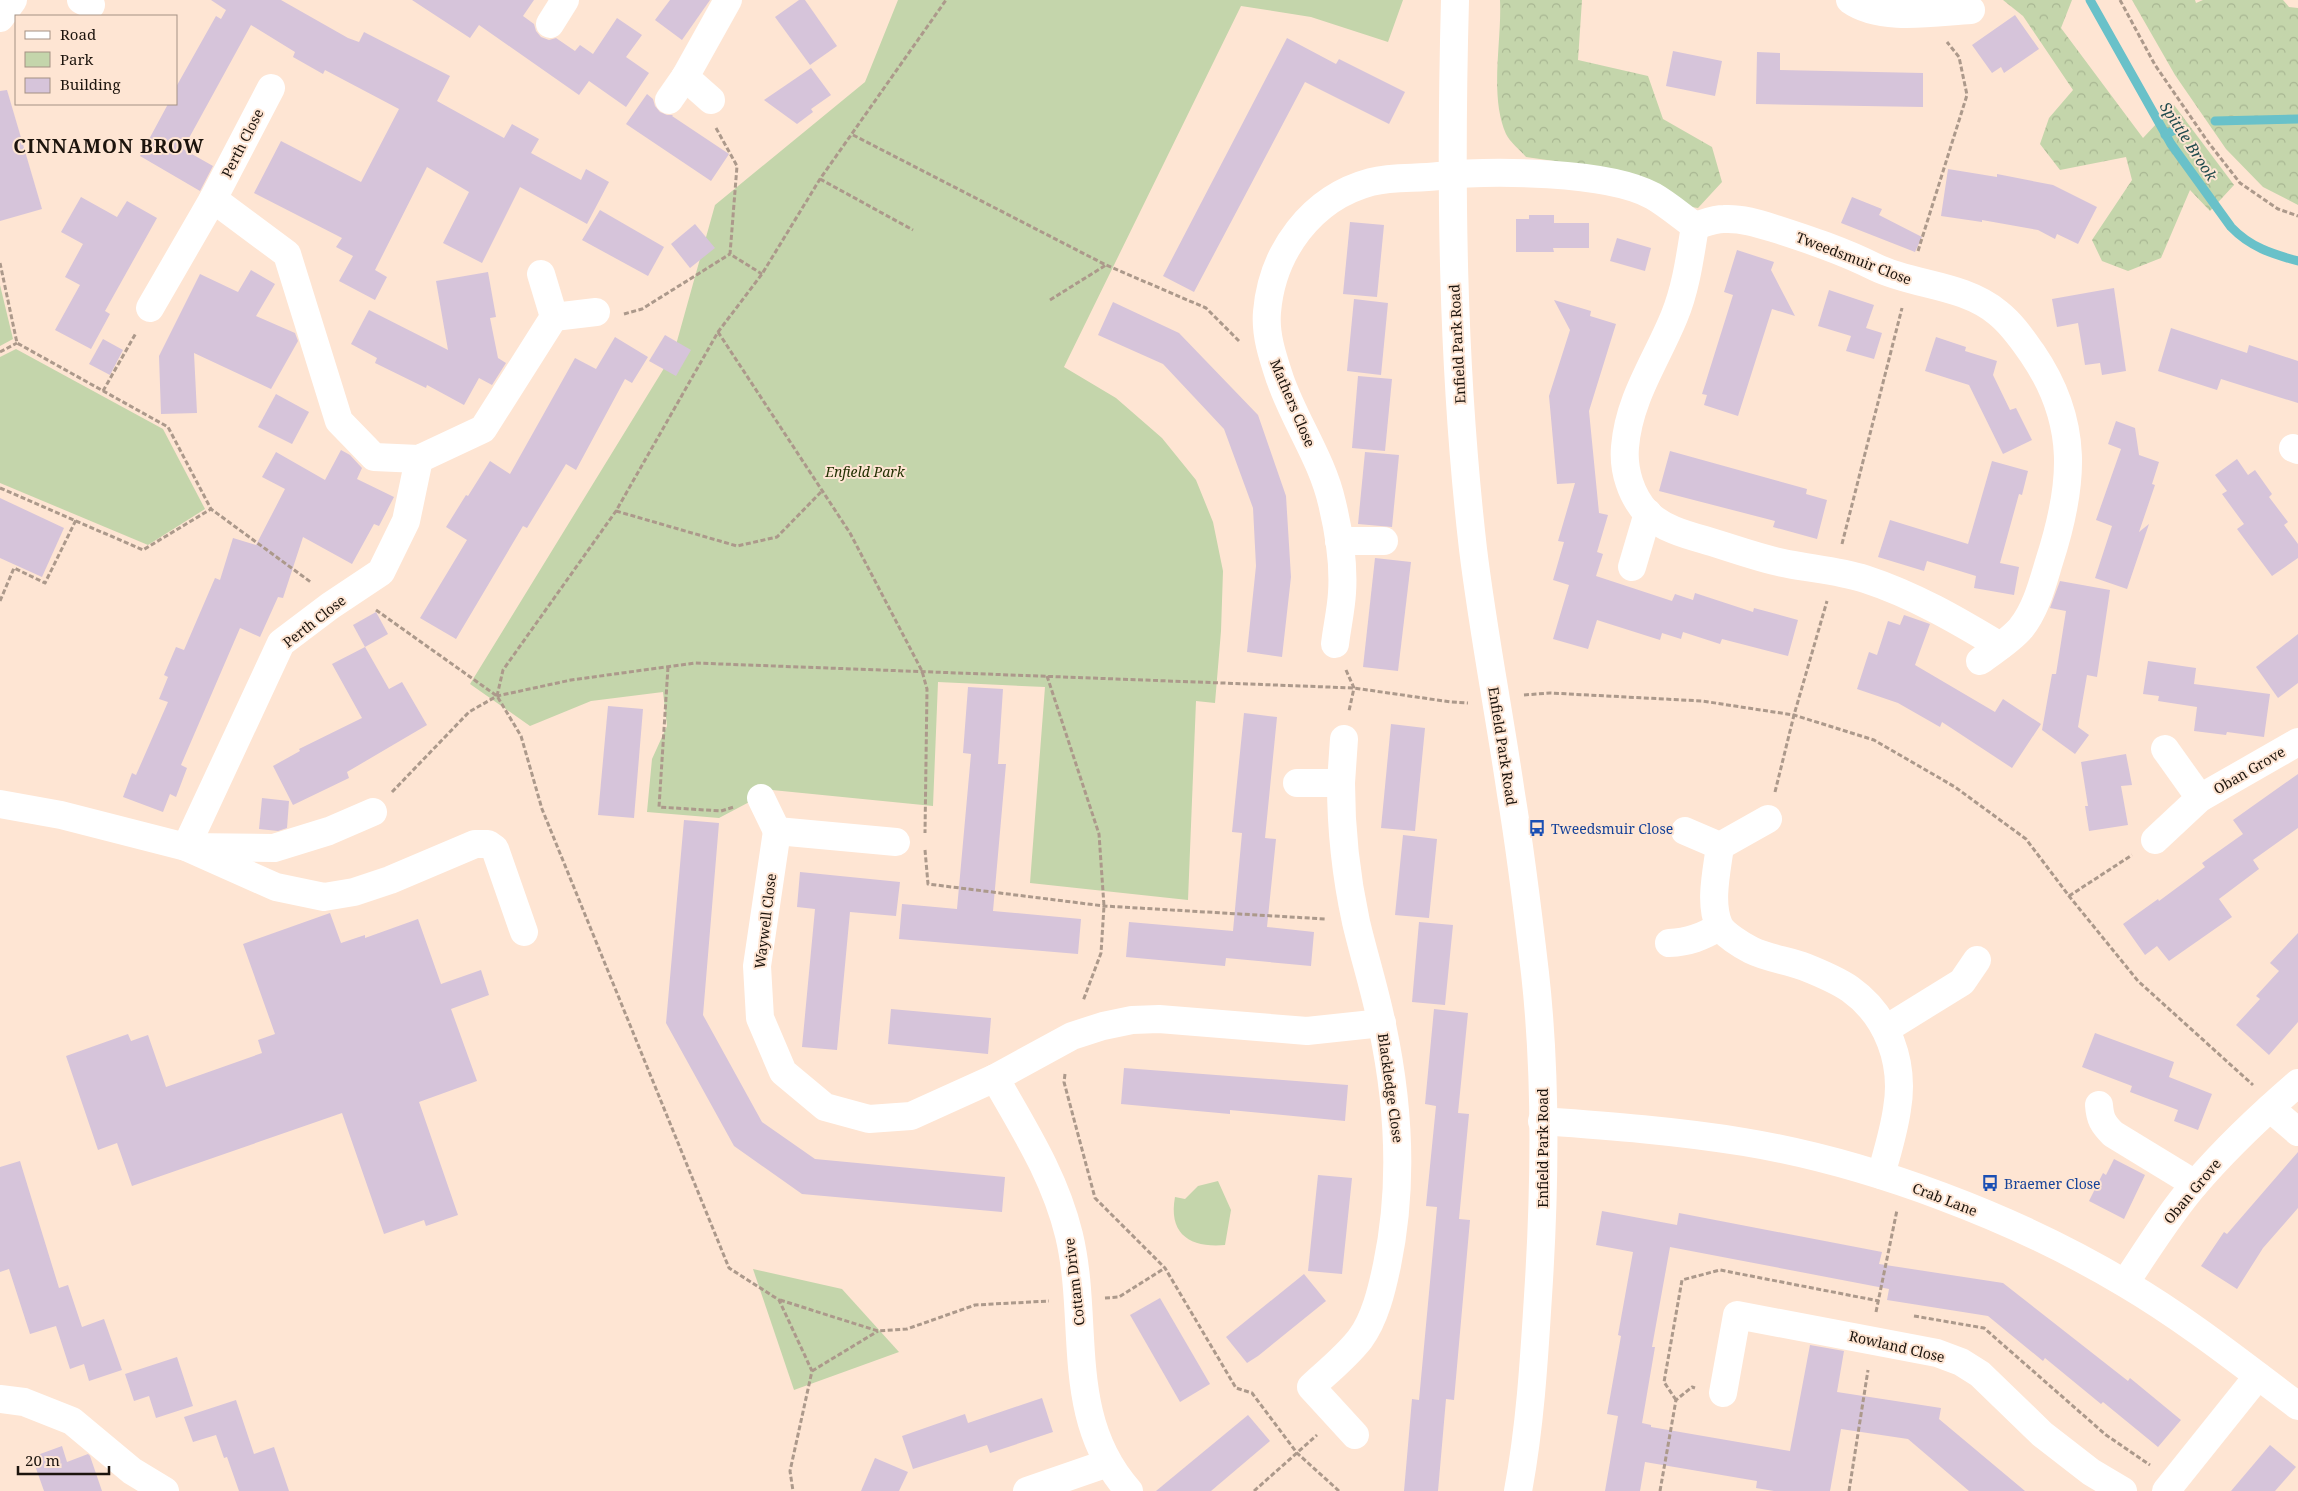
<svg xmlns="http://www.w3.org/2000/svg" width="2298" height="1491" viewBox="0 0 2298 1491" font-family="'Noto Serif',serif">
	<style>
		.green { fill: #c4d5ab }
		.forest { fill: url(#forest-crowns) }
		.lines { fill: none; stroke-linecap: round; stroke-linejoin: round }
		.stream { stroke: #69c1c9; stroke-width: 9 }
		.building { fill: #d6c4da }
		.path { stroke: #ac998b; stroke-width: 3; stroke-dasharray: 5 2.5; stroke-linecap: butt }
		.minor { stroke: #fff; stroke-width: 28 }
		.labels { text-anchor: middle; dominant-baseline: central; stroke-width: 4; stroke-linejoin: round; paint-order: stroke }
		.street-label { font-size: 14px; fill: #1c140d; stroke: #fee5d3 }
		.park-label { font-size: 14px; font-style: italic; fill: #233103; stroke: #fee5d3 }
		.transit-label { font-size: 14px; fill: #164399; stroke: #fee5d3; text-anchor: start }
		.water-label { font-size: 15px; font-style: italic; fill: #204a4d; stroke: #fee5d3 }
		.district-label { font-size: 19px; font-weight: bold; letter-spacing: 1px; fill: #1c140d; stroke: #fee5d3 }
	</style>
	<defs>
		<pattern id="forest-crowns" width="20" height="18" patternUnits="userSpaceOnUse" patternTransform="scale(1.25)"><rect width="20" height="18" fill="#c4d5ab"/><path d="M2 6a3 3 0 1 1 6 0M12 15a3 3 0 1 1 6 0" fill="none" stroke="#a8b692"/></pattern>
	</defs>
	<rect width="100%" height="100%" fill="#fee5d3"/>
	<g class="green">
		<path d="M898,0H1403L1388,42L1311,17L1241,6L1064,367L1116,398L1162,438L1196,480L1213,522L1223,571L1221,631L1215,703L1196,701L1188,900L1030,883L1045,687L938,682L933,806L772,790L719,818L647,812L652,759L667,726L663,692L591,701L530,726L470,684L674,352L715,205L865,82Z"/>
		<path d="M0,285L13,339L0,346Z"/>
		<path d="M16,349L163,429L205,509L148,545L0,483V357Z"/>
		<path d="M1218,1181L1231,1210L1225,1245C1191,1248 1168,1235 1175,1197L1185,1199L1198,1186Z"/>
		<path d="M753,1269L842,1289L899,1352L794,1390Z"/>
	</g>
	<g class="forest">
		<path d="M1500,0H1582L1578,60L1648,76L1663,119L1712,147L1722,182L1698,208L1672,204L1589,166L1526,157C1520,150 1510,142 1506,134C1489,95 1502,42 1500,0Z"/>
		<path d="M2003,0H2072L2061,28L2143,138L2174,105L2234,185L2210,211L2190,190L2161,258L2128,271L2102,261L2092,240L2132,180L2126,157L2060,170L2040,144L2049,118L2073,90L2023,16Z"/>
		<path d="M2132,0H2195L2196,3L2203,0H2283L2289,7L2298,8V205L2263,187L2226,149L2175,75Z"/>
	</g>
	<g class="lines">
		<g class="stream">
			<path d="M2090,0L2171,144L2231,227C2250,247 2272,254 2298,261"/>
			<path d="M2215,121L2298,119"/>
			<path d="M2165,135L2180,127"/>
		</g>
	</g>
	<g class="building">
		<path d="M211,0H281L348,38L359,42L364,32L450,76L437,101L504,138L512,124L539,139L531,153L581,180L586,169L609,182L587,224L520,187L482,263L443,243L469,192L427,167L375,270L387,277L375,300L339,281L353,256L336,247L342,238L254,193L281,141L361,182L399,109L325,70L323,74L293,57L295,52L251,25L183,149L213,166L200,191L140,156L168,104H176V87L216,16L221,19L226,10Z"/>
		<path d="M412,0H534L523,16L534,24L536,31L541,37L549,40L556,38L575,51L580,45L593,54L617,18L642,35L626,57L649,73L626,107L589,81L579,95L479,25L470,38Z"/>
		<path d="M670,0H710L682,40L655,20Z"/>
		<path d="M799,0H805L837,46L810,65L775,17Z"/>
		<path d="M2015,15L2039,49L2004,73L2001,67L1992,73L1972,45Z"/>
		<path d="M1287,38L1336,64L1339,59L1405,92L1389,124L1305,82L1194,292L1163,276Z"/>
		<path d="M1673,51L1722,61L1715,96L1666,86Z"/>
		<path d="M1757,52L1780,53V70L1923,73V107L1756,104Z"/>
		<path d="M811,68L831,95L811,109L813,112L797,124L764,100Z"/>
		<path d="M7,90L42,209L0,221V91Z"/>
		<path d="M647,94L653,99L655,106L660,112L667,115H673L672,116L729,154L711,181L626,124Z"/>
		<path d="M1948,169L1997,177V174L2053,185L2097,207L2078,244L2057,234L2055,239L2038,230L1982,220V222L1941,216Z"/>
		<path d="M81,197L117,217L127,201L157,218L105,311L110,314L91,349L55,330L80,285L65,277L83,244L61,232Z"/>
		<path d="M1852,197L1882,209L1879,215L1922,237L1915,252L1841,223Z"/>
		<path d="M600,210L664,247L648,276L582,240Z"/>
		<path d="M1529,215H1554V223H1589V248H1553L1554,252H1516V219H1529Z"/>
		<path d="M1350,222L1384,225L1377,297L1343,294Z"/>
		<path d="M695,224L715,248L690,268L671,244Z"/>
		<path d="M1617,238L1651,248L1645,271L1610,261Z"/>
		<path d="M1737,250L1774,262L1771,270L1795,316L1772,309L1738,416L1704,405L1707,395L1702,394L1733,295L1724,292Z"/>
		<path d="M251,270L275,284L256,316L295,333L298,341L271,389L194,353L197,413L161,414L159,356L200,274L238,292Z"/>
		<path d="M488,272L496,317L490,318L498,358L506,363L492,385L479,378L464,405L427,385L426,388L375,363L377,358L351,344L369,310L448,350L436,281Z"/>
		<path d="M2114,288L2126,371L2102,375L2100,363L2085,365L2078,323L2057,327L2052,299Z"/>
		<path d="M1829,290L1874,305L1866,328L1882,333L1874,359L1846,351L1851,336L1818,326Z"/>
		<path d="M1354,299L1388,303L1381,375L1347,371Z"/>
		<path d="M1554,300L1591,311L1590,316L1616,324L1589,411L1599,513L1608,515L1597,552L1603,554L1596,576L1672,601L1675,594L1693,600L1695,593L1753,612L1754,608L1798,620L1788,656L1722,639L1720,644L1683,632L1681,639L1662,633L1660,640L1597,620L1588,649L1553,639L1569,585L1553,580L1564,542L1558,541L1575,483L1557,484L1549,396L1570,330Z"/>
		<path d="M1113,302L1179,333L1258,415L1286,496L1291,577L1282,657L1247,652L1256,566L1253,508L1224,429L1163,364L1098,335Z"/>
		<path d="M2171,328L2247,353L2249,345L2298,361V403L2221,379L2217,390L2158,371Z"/>
		<path d="M665,335L691,350L676,376L649,361Z"/>
		<path d="M615,337L648,357L632,383L625,379L576,470L566,464L527,528L523,526L456,639L420,618L467,540L446,527L466,495L468,496L490,461L510,474L575,358L596,369Z"/>
		<path d="M1936,337L1966,347L1965,351L1997,361L1993,375L2010,410L2016,408L2032,440L2003,454L1969,385L1925,371Z"/>
		<path d="M103,339L123,350L110,375L89,364Z"/>
		<path d="M1358,376L1392,379L1385,451L1352,448Z"/>
		<path d="M276,394L309,412L292,444L258,427Z"/>
		<path d="M2116,421L2135,428L2139,455L2159,462L2152,484L2155,485L2139,532L2149,524L2127,589L2095,578L2112,526L2096,520L2121,449L2108,444Z"/>
		<path d="M341,450L350,455L362,468L357,479L394,497L379,526L374,524L352,564L303,537L283,598L278,597L260,637L240,628L181,765L187,768L176,797L170,794L163,812L123,797L132,773L136,775L168,702L159,699L168,677L164,675L176,647L184,650L215,578L220,580L233,538L256,545L285,489L262,477L276,452L325,480Z"/>
		<path d="M1670,451L1807,489L1806,494L1827,500L1817,539L1773,527L1775,521L1659,491Z"/>
		<path d="M1365,452L1399,455L1392,527L1358,524Z"/>
		<path d="M2237,459L2248,475L2255,470L2272,494L2269,497L2288,522L2284,525L2298,544V558L2272,576L2237,529L2244,524L2222,494L2227,491L2215,475Z"/>
		<path d="M1992,461L2028,471L2022,495L2019,494L2000,563L2019,567L2014,595L1974,588L1976,576L1927,561L1924,571L1878,557L1890,520L1968,544Z"/>
		<path d="M0,498L64,528L42,577L0,558Z"/>
		<path d="M1375,558L1411,562L1398,671L1363,667Z"/>
		<path d="M2060,581L2110,590L2097,677L2087,675L2078,727L2089,735L2075,754L2042,730L2052,674H2056L2066,611L2050,608Z"/>
		<path d="M376,612L388,634L365,647L353,625Z"/>
		<path d="M1904,615L1930,624L1915,665L1995,712L2003,699L2041,724L2012,768L1942,722L1940,727L1898,703L1857,689L1869,652L1877,655L1888,621L1900,625Z"/>
		<path d="M2298,634V683L2278,698L2256,667Z"/>
		<path d="M365,647L389,689L402,682L427,725L347,772L349,778L293,805L273,766L300,751L299,749L362,718L332,664Z"/>
		<path d="M2148,661L2196,668L2194,684L2270,694L2264,737L2227,732L2226,735L2194,731L2197,707L2158,701L2159,696L2143,694Z"/>
		<path d="M968,687L1003,689L998,764H1006L993,911L1081,919L1078,954L899,939L902,904L957,909L971,754L963,753Z"/>
		<path d="M608,706L643,709L634,818L598,815Z"/>
		<path d="M1244,713L1277,717L1265,838L1276,839L1267,927L1314,932L1311,966L1226,958L1225,966L1126,957L1129,922L1233,931L1242,833L1232,832Z"/>
		<path d="M1391,724L1425,728L1415,831L1381,828Z"/>
		<path d="M2126,754L2132,785L2121,786L2128,825L2089,831L2085,806H2088L2081,762Z"/>
		<path d="M2298,774V828L2253,860L2259,869L2219,899L2232,917L2169,961L2157,946L2145,955L2123,924L2158,899L2159,901L2205,867L2202,863L2243,834L2233,820Z"/>
		<path d="M262,798L289,801L287,828L278,831L259,829Z"/>
		<path d="M684,820L719,823L703,1015L762,1122L815,1159L1005,1177L1002,1212L802,1194L734,1146L666,1023Z"/>
		<path d="M1403,835L1437,839L1429,918L1395,915Z"/>
		<path d="M800,872L900,882L896,916L850,912L837,1050L802,1047L815,909L797,907Z"/>
		<path d="M330,913L341,943L365,935V938L418,919L441,984L481,970L489,995L451,1009L477,1081L419,1102L458,1215L426,1226L424,1220L384,1234L342,1113L132,1186L117,1143L98,1150L66,1056L128,1034L131,1041L148,1035L166,1087L262,1053L258,1040L275,1034L243,944Z"/>
		<path d="M1419,922L1453,925L1445,1005L1412,1002Z"/>
		<path d="M2298,933V1022L2269,1055L2236,1025L2260,999L2256,996L2279,971L2270,963Z"/>
		<path d="M891,1009L991,1018L988,1054L888,1044Z"/>
		<path d="M1434,1009L1468,1013L1458,1113L1469,1114L1459,1219L1470,1220L1454,1400L1446,1399L1438,1491H1404L1412,1399L1419,1400L1437,1207L1426,1206L1436,1106L1425,1104Z"/>
		<path d="M2095,1033L2174,1062L2169,1077L2212,1094L2198,1130L2174,1121L2178,1110L2130,1092L2132,1086L2082,1067Z"/>
		<path d="M1124,1068L1348,1085L1345,1121L1230,1110V1114L1121,1104Z"/>
		<path d="M2298,1152V1208L2263,1248L2237,1289L2201,1266L2224,1232L2227,1234Z"/>
		<path d="M2114,1159L2145,1175L2124,1219L2089,1201L2103,1173L2106,1175Z"/>
		<path d="M20,1161L59,1288L68,1285L82,1327L104,1319L122,1370L89,1381L84,1364L70,1369L56,1326L30,1334L9,1269L0,1272V1167Z"/>
		<path d="M1318,1175L1352,1178L1342,1274L1308,1271Z"/>
		<path d="M1602,1211L1677,1225L1679,1213L1882,1252L1879,1264L2003,1283L2128,1381L2130,1378L2181,1420L2158,1447L2103,1402L2101,1404L2045,1358L2043,1361L1988,1316L1887,1300L1889,1289L1670,1247L1652,1347H1655L1642,1423L1651,1425V1427L1790,1451L1810,1345L1844,1351L1837,1392L1941,1408L1939,1419L2025,1491H1969L1908,1439L1841,1429L1830,1491H1774L1756,1488L1757,1481L1645,1462L1640,1491H1605L1618,1416L1607,1414L1621,1336L1618,1335L1633,1252L1596,1245Z"/>
		<path d="M1304,1274L1326,1301L1258,1356L1247,1363L1226,1337Z"/>
		<path d="M1160,1298L1210,1384L1180,1402L1130,1315Z"/>
		<path d="M177,1357L193,1406L156,1418L149,1396L134,1401L125,1374Z"/>
		<path d="M1042,1398L1053,1432L990,1453L987,1445L913,1469L902,1436L965,1414L968,1423Z"/>
		<path d="M236,1400L254,1454L274,1447L289,1491H239L227,1457L224,1458L216,1435L193,1442L184,1417Z"/>
		<path d="M1248,1415L1270,1441L1211,1491H1156Z"/>
		<path d="M2270,1445L2296,1467L2275,1491H2231Z"/>
		<path d="M62,1446L67,1462L88,1454L90,1456L102,1491H44L32,1457Z"/>
		<path d="M875,1458L908,1472L899,1491H861Z"/>
	</g>
	<g class="lines">
		<g class="path">
			<path d="M2120,0L2155,65L2208,142L2240,183L2278,209L2298,216"/>
			<path d="M716,128L737,166L730,254L762,274"/>
			<path d="M853,135L1106,265L1206,308L1239,341"/>
			<path d="M820,179L913,230"/>
			<path d="M1918,251L1967,95L1959,57L1947,42"/>
			<path d="M0,263L17,343L168,427L211,509L312,583"/>
			<path d="M1050,300L1106,265"/>
			<path d="M624,314L642,309L730,254"/>
			<path d="M718,332L850,533L922,671L927,689L925,833"/>
			<path d="M0,352L17,343"/>
			<path d="M103,391L136,333"/>
			<path d="M0,488L143,550L211,509"/>
			<path d="M616,511L737,546L777,537L821,492"/>
			<path d="M1842,544L1902,308"/>
			<path d="M0,601L14,568L45,583L76,520"/>
			<path d="M376,610L497,696L521,736L542,809L729,1268L779,1300L812,1371L790,1471L793,1491"/>
			<path d="M668,667L659,807L721,811L734,807"/>
			<path d="M1346,670L1354,688L1349,711"/>
			<path d="M1047,676L1099,834L1104,906L1101,953L1083,1001"/>
			<path d="M1524,695L1550,693L1702,701L1794,715L1874,740L1955,787L2026,839L2069,896L2138,981L2253,1085"/>
			<path d="M497,696L503,670L616,511L718,332L762,274L820,179L946,0"/>
			<path d="M392,792L469,712L497,696L571,680L695,663L1354,688L1451,702L1468,703"/>
			<path d="M1775,792L1794,715L1827,601"/>
			<path d="M925,850L928,884L1104,906L1325,919"/>
			<path d="M2069,896L2132,855"/>
			<path d="M1065,1074L1064,1082L1095,1198L1165,1268L1236,1388L1252,1393L1297,1453L1339,1491"/>
			<path d="M1105,1298L1119,1297L1165,1268"/>
			<path d="M780,1300L878,1331L907,1329L975,1305L1049,1301"/>
			<path d="M1876,1312L1897,1210"/>
			<path d="M1914,1316L1984,1328L2106,1435L2150,1465"/>
			<path d="M812,1371L878,1331"/>
			<path d="M1676,1400L1664,1382L1682,1280L1720,1270L1879,1301"/>
			<path d="M1254,1491L1317,1435"/>
			<path d="M1660,1491L1676,1400L1692,1387L1695,1388"/>
			<path d="M1849,1491L1868,1370"/>
		</g>
		<g class="minor">
			<path d="M81,0L91,5"/>
			<path d="M1455,0C1450,183 1452,366 1473,549C1483,631 1499,712 1511,794C1521,854 1528,913 1535,973C1547,1080 1545,1189 1538,1296C1534,1361 1530,1427 1518,1491"/>
			<path d="M1850,0C1881,22 1935,12 1971,10"/>
			<path d="M0,18L13,0"/>
			<path d="M550,24L565,0"/>
			<path d="M685,77L711,100"/>
			<path d="M669,100L685,77L728,0"/>
			<path d="M213,199L287,254L339,421L374,457L419,459L483,429L554,317L596,312"/>
			<path d="M1695,226C1705,223 1714,219 1724,219C1742,218 1760,224 1776,229C1810,240 1843,251 1875,267C1914,286 1963,284 1998,313C2012,324 2022,339 2032,353C2080,423 2074,485 2049,562C2042,585 2036,609 2021,628C2010,641 1993,651 1980,661"/>
			<path d="M1695,226C1690,257 1686,288 1674,317C1656,361 1629,398 1625,447C1623,470 1631,496 1647,513C1663,529 1687,535 1708,541C1735,549 1761,559 1788,564C1814,569 1840,571 1865,579C1914,595 1957,620 2000,646"/>
			<path d="M541,274L554,317"/>
			<path d="M150,308L213,199L271,88"/>
			<path d="M2293,448L2298,450"/>
			<path d="M419,459L406,521L381,572L330,606L281,643L186,847L276,887L324,897L354,892L390,880L475,844H488L495,849L524,932"/>
			<path d="M1339,541H1384"/>
			<path d="M1632,567L1648,513"/>
			<path d="M1335,644C1337,627 1341,610 1342,593C1344,564 1339,532 1332,503C1322,459 1295,422 1280,379C1273,358 1265,335 1267,312C1272,252 1311,198 1371,182C1394,176 1416,179 1439,176C1490,170 1608,171 1653,196C1667,204 1681,216 1695,226"/>
			<path d="M1297,783H1341L1344,739"/>
			<path d="M1341,783C1341,830 1346,876 1356,922C1364,956 1375,990 1382,1025C1399,1105 1404,1184 1387,1265C1382,1289 1375,1319 1360,1339C1346,1357 1327,1372 1311,1387L1355,1435"/>
			<path d="M761,798L777,831L896,842"/>
			<path d="M2200,798L2298,742"/>
			<path d="M0,804L61,815L186,847L274,848L329,831L373,812"/>
			<path d="M777,831L757,966L760,1018L783,1072L825,1107L869,1119L911,1116L995,1078L1072,1036L1103,1026L1132,1020L1159,1019L1307,1031L1382,1023"/>
			<path d="M1685,831L1720,846L1768,819"/>
			<path d="M2155,840L2200,798L2165,749"/>
			<path d="M1720,846C1717,870 1709,903 1719,925C1723,934 1743,946 1751,950C1769,959 1788,960 1805,967C1820,973 1837,980 1850,989C1888,1016 1905,1063 1897,1109C1894,1131 1887,1153 1881,1175"/>
			<path d="M1669,943C1689,942 1702,937 1719,927"/>
			<path d="M1886,1029L1962,982L1977,960"/>
			<path d="M995,1078C1024,1129 1055,1177 1069,1235C1090,1323 1063,1417 1129,1491"/>
			<path d="M2099,1105C2100,1119 2103,1124 2113,1134L2195,1184"/>
			<path d="M2270,1108L2298,1132"/>
			<path d="M1542,1121C1610,1126 1677,1131 1744,1142C1871,1163 2016,1218 2126,1284C2187,1320 2242,1364 2298,1406"/>
			<path d="M2125,1283C2148,1249 2169,1214 2196,1183C2227,1147 2262,1114 2298,1083"/>
			<path d="M1723,1393L1737,1315L1937,1353L1961,1362L1980,1374L2042,1434L2091,1472L2123,1491"/>
			<path d="M0,1399L24,1402L72,1421L132,1471L165,1491"/>
			<path d="M1027,1491L1108,1463"/>
			<path d="M2166,1491L2258,1376"/>
		</g>
	</g>
	<defs>
		<g id="bus-bare" transform="scale(1.35)"><path d="M-5-6H5V4H4V6H2V4H-2V6H-4V4H-5ZM-3.5-4V0h7V-4ZM-3.5 1.2v1.5H-2V1.2ZM2 1.2v1.5H3.5V1.2Z" fill="#1a4fb4" stroke="#fee5d3" stroke-width="2.5" paint-order="stroke"/></g>
	</defs>
	<g fill-rule="evenodd">
		<use href="#bus-bare" x="1537" y="828"/>
		<use href="#bus-bare" x="1990" y="1183"/>
	</g>
	<g class="labels">
		<g class="street-label">
			<text transform="translate(242 143) rotate(-63)">Perth Close</text>
			<text transform="translate(1854 258) rotate(21)">Tweedsmuir Close</text>
			<text transform="translate(1457 344) rotate(-93)">Enfield Park Road</text>
			<text transform="translate(1293 403) rotate(67)">Mathers Close</text>
			<text transform="translate(314 621) rotate(-38)">Perth Close</text>
			<text transform="translate(1503 746) rotate(81)">Enfield Park Road</text>
			<text transform="translate(2249 770) rotate(-30)">Oban Grove</text>
			<text transform="translate(765 921) rotate(-83)">Waywell Close</text>
			<text transform="translate(1391 1088) rotate(82)">Blackledge Close</text>
			<text transform="translate(1542 1148) rotate(-90)">Enfield Park Road</text>
			<text transform="translate(2192 1191) rotate(-50)">Oban Grove</text>
			<text transform="translate(1945 1199) rotate(21)">Crab Lane</text>
			<text transform="translate(1074 1282) rotate(-97)">Cottam Drive</text>
			<text transform="translate(1897 1346) rotate(13)">Rowland Close</text>
		</g>
		<g class="park-label">
			<text x="865" y="471">Enfield Park</text>
		</g>
		<g class="transit-label">
			<text x="1551" y="828">Tweedsmuir Close</text>
			<text x="2004" y="1183">Braemer Close</text>
		</g>
		<g class="water-label">
			<text transform="translate(2189 141) rotate(57)">Spittle Brook</text>
		</g>
		<g class="district-label">
			<text x="109" y="146">CINNAMON BROW</text>
		</g>
	</g>
	<rect x="15" y="15" width="162" height="90" fill="#fee5d3" stroke="#a49184"/>
	<rect x="25" y="31" width="25" height="8" fill="#ffffff" stroke="#a49184"/>
	<text x="60" y="40" font-size="15" fill="#1c140d">Road</text>
	<rect x="25" y="52" width="25" height="15" fill="#c4d5ab" stroke="#a49184"/>
	<text x="60" y="65" font-size="15" fill="#1c140d">Park</text>
	<rect x="25" y="78" width="25" height="15" fill="#d6c4da" stroke="#a49184"/>
	<text x="60" y="90" font-size="15" fill="#1c140d">Building</text>
	<path d="M18 1466v8h91v-8" fill="none" stroke="#1c140d" stroke-width="2.5"/>
	<text x="25" y="1466" font-size="15" fill="#1c140d" stroke="#fee5d3" stroke-width="4" paint-order="stroke">20 m</text>
</svg>
